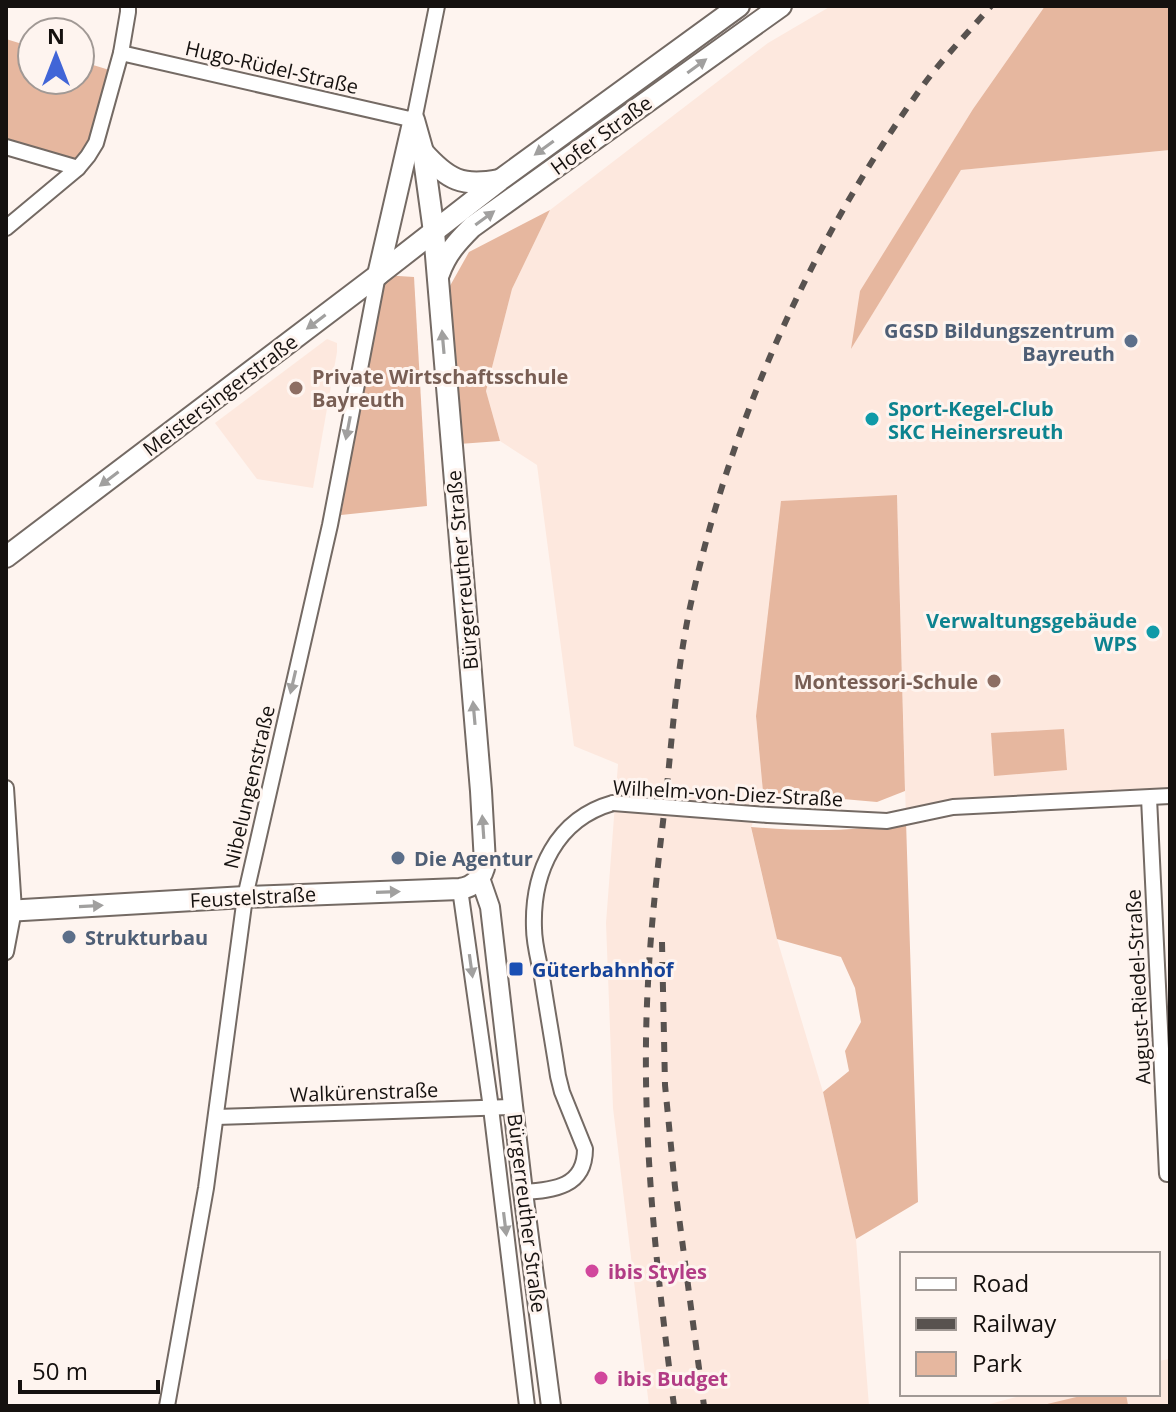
<svg xmlns="http://www.w3.org/2000/svg" width="1176" height="1412" viewBox="0 0 1176 1412" font-family="'Open Sans',sans-serif">
	<style>
		.built { fill: #fde8de }
		.green { fill: #e6b79f }
		.lines { fill: none; stroke-linecap: round; stroke-linejoin: round }
		.minor-casing { stroke: #746a64; stroke-width: 18 }
		.tertiary-casing { stroke: #746a64; stroke-width: 22 }
		.secondary-casing { stroke: #746a64; stroke-width: 24 }
		.minor { stroke: #fff; stroke-width: 14 }
		.tertiary { stroke: #fff; stroke-width: 18 }
		.secondary { stroke: #fff; stroke-width: 20 }
		.rail { stroke: #58524f; stroke-width: 6; stroke-dasharray: 10 10; stroke-linecap: butt }
		.minor-bridge-casing { stroke: #746a64; stroke-width: 18; stroke-linecap: butt }
		.minor-bridge { stroke: #fff; stroke-width: 14 }
		.oneway { fill: #a1a09f }
		.service-dot { fill: #5c6f8a; stroke: #fef4ef; stroke-width: 3 }
		.education-dot { fill: #8d6e63; stroke: #fef4ef; stroke-width: 3 }
		.culture-dot { fill: #0f9aa8; stroke: #fef4ef; stroke-width: 3 }
		.transit-dot { fill: #1a4fb4; stroke: #fef4ef; stroke-width: 3 }
		.hotel-dot { fill: #d1479c; stroke: #fef4ef; stroke-width: 3 }
		.labels { text-anchor: middle; dominant-baseline: central; stroke-width: 6; stroke-linejoin: round; paint-order: stroke }
		.street-label { font-size: 20px; fill: #15110f; stroke: #fef4ef }
		.service-label { font-size: 20px; font-weight: bold; fill: #4e5e75; stroke: #fef4ef; text-anchor: start }
		.education-label { font-size: 20px; font-weight: bold; fill: #785e54; stroke: #fef4ef; text-anchor: start }
		.culture-label { font-size: 20px; font-weight: bold; fill: #0d838f; stroke: #fef4ef; text-anchor: start }
		.transit-label { font-size: 20px; font-weight: bold; fill: #164399; stroke: #fef4ef; text-anchor: start }
		.hotel-label { font-size: 20px; font-weight: bold; fill: #b23c85; stroke: #fef4ef; text-anchor: start }
	</style>
	<rect width="100%" height="100%" fill="#fef4ef"/>
	<g class="built">
		<path d="M831,6H1045L973,109L861,291L852,347L961,170L1170,150V796L954,810L906,821L897,496L756,716L763,792L751,828L777,939L823,1092L856,1239L869,1406H649L613,1108L606,923L618,764L574,746L537,465L500,441L486,391L512,289L550,210L768,43Z"/>
		<path d="M327,339L337,343V352L313,488L257,479L215,423Z"/>
		<path d="M1170,1359V1406H982L1028,1394H1158V1361Z"/>
	</g>
	<g class="green">
		<path d="M1045,6H1170V150L961,170L851,349L860,291L973,109Z"/>
		<path d="M6,39L32,47V80H80V61L116,72L96,144L78,168L6,147Z"/>
		<path d="M550,210L512,289L486,391L500,441L459,444L446,293L469,252Z"/>
		<path d="M383,275L414,277L427,506L341,515L368,349Z"/>
		<path d="M897,495L905,791L877,802L763,792L756,716L781,501Z"/>
		<path d="M1064,729L1067,770L994,776L991,733Z"/>
		<path d="M906,821L918,1202L856,1239L823,1092L849,1071L845,1051L861,1022L855,988L841,957L777,939L751,827C802,831 855,833 906,821Z"/>
		<path d="M1089,1394H1126L1128,1405L1137,1406L1043,1405Z"/>
	</g>
	<g class="lines">
		<g class="minor-casing">
			<g id="minor">
				<path d="M121,53L414,120L437,6"/>
				<path d="M6,147L78,168"/>
				<path d="M6,228L78,168L88,156L96,143L121,53L128,12V6"/>
				<path d="M6,788L14,910L6,952"/>
				<path d="M1149,798L1167,1174"/>
				<path d="M768,815L887,821L953,807L1170,796"/>
				<path d="M460,889L491,1108L527,1406"/>
				<path d="M216,1117L513,1107"/>
				<path d="M523,1192C554,1190 585,1187 585,1149L562,1092L558,1076C553,1043 547,1010 542,977C539,961 534,944 534,928C532,872 556,819 613,803"/>
				<path d="M167,1406L206,1188L245,897L330,525L378,275"/>
			</g>
		</g>
		<g class="tertiary-casing">
			<path id="tertiary" d="M480,878L490,907L523,1192L551,1406"/>
		</g>
		<g class="secondary-casing">
			<g id="secondary">
				<path d="M423,152C448,180 462,187 499,180"/>
				<path d="M439,274C446,254 457,242 472,227L781,6"/>
				<path d="M378,275L413,123"/>
				<path d="M6,557L378,275L500,180L739,6"/>
				<path d="M6,911L245,897L460,889C474,887 483,877 485,863L481,791L434,232L423,152L414,120"/>
			</g>
		</g>
		<use href="#minor" class="minor"/>
		<use href="#tertiary" class="tertiary"/>
		<use href="#secondary" class="secondary"/>
		<g class="rail">
			<path d="M662,942L665,1085L675,1187L704,1406"/>
			<path d="M674,1406C656,1266 640,1124 648,983C651,923 658,864 665,805C672,740 676,676 689,612C729,425 808,247 919,91C940,61 967,34 991,6"/>
		</g>
		<g class="minor-bridge-casing">
			<path id="minor-bridge" d="M613,803L768,815"/>
		</g>
		<use href="#minor-bridge" class="minor-bridge"/>
	</g>
	<defs><path id="oneway-solid" d="M-6-.8H1V-3.2L6.5 0L1 3.2V.8H-6Z" transform="scale(2)"/></defs>
	<g class="oneway">
		<use href="#oneway-solid" transform="translate(697 66) rotate(-36)"/>
		<use href="#oneway-solid" transform="translate(544 148) rotate(144)"/>
		<use href="#oneway-solid" transform="translate(485 218) rotate(-36)"/>
		<use href="#oneway-solid" transform="translate(316 322) rotate(143)"/>
		<use href="#oneway-solid" transform="translate(443 342) rotate(-95)"/>
		<use href="#oneway-solid" transform="translate(348 428) rotate(101)"/>
		<use href="#oneway-solid" transform="translate(109 479) rotate(143)"/>
		<use href="#oneway-solid" transform="translate(293 682) rotate(103)"/>
		<use href="#oneway-solid" transform="translate(474 713) rotate(-95)"/>
		<use href="#oneway-solid" transform="translate(483 827) rotate(-94)"/>
		<use href="#oneway-solid" transform="translate(388 892) rotate(-2)"/>
		<use href="#oneway-solid" transform="translate(91 906) rotate(-3)"/>
		<use href="#oneway-solid" transform="translate(471 966) rotate(82)"/>
		<use href="#oneway-solid" transform="translate(505 1224) rotate(83)"/>
	</g>
	<g class="service-dot">
		<circle cx="1131" cy="341" r="8"/>
		<circle cx="398" cy="858" r="8"/>
		<circle cx="69" cy="937" r="8"/>
	</g>
	<g class="education-dot">
		<circle cx="296" cy="388" r="8"/>
		<circle cx="994" cy="681" r="8"/>
	</g>
	<g class="culture-dot">
		<circle cx="872" cy="419" r="8"/>
		<circle cx="1153" cy="632" r="8"/>
	</g>
	<rect class="transit-dot" x="508" y="961" width="16" height="16" rx="4"/>
	<g class="hotel-dot">
		<circle cx="592" cy="1271" r="8"/>
		<circle cx="601" cy="1378" r="8"/>
	</g>
	<g class="labels">
		<g class="street-label">
			<text transform="translate(272 67) rotate(13)">Hugo-Rüdel-Straße</text>
			<text transform="translate(601 135) rotate(-36)">Hofer Straße</text>
			<text transform="translate(220 395) rotate(-37)">Meistersingerstraße</text>
			<text transform="translate(462 570) rotate(-95)">Bürgerreuther Straße</text>
			<text transform="translate(249 787) rotate(-77)">Nibelungenstraße</text>
			<text transform="translate(728 793) rotate(3)">Wilhelm-von-Diez-Straße</text>
			<text transform="translate(253 897) rotate(-3)">Feustelstraße</text>
			<text transform="translate(1138 987) rotate(-93)">August-Riedel-Straße</text>
			<text transform="translate(364 1092) rotate(-2)">Walkürenstraße</text>
			<text transform="translate(527 1213) rotate(83)">Bürgerreuther Straße</text>
		</g>
		<g class="service-label">
			<text x="1115" y="330" text-anchor="end">GGSD Bildungszentrum<tspan x="1115" dy="23">Bayreuth</tspan></text>
			<text x="414" y="858">Die Agentur</text>
			<text x="85" y="937">Strukturbau</text>
		</g>
		<g class="education-label">
			<text x="312" y="376">Private Wirtschaftsschule<tspan x="312" dy="23">Bayreuth</tspan></text>
			<text x="978" y="681" text-anchor="end">Montessori-Schule</text>
		</g>
		<g class="culture-label">
			<text x="888" y="408">Sport-Kegel-Club<tspan x="888" dy="23">SKC Heinersreuth</tspan></text>
			<text x="1137" y="620" text-anchor="end">Verwaltungsgebäude<tspan x="1137" dy="23">WPS</tspan></text>
		</g>
		<g class="transit-label">
			<text x="532" y="969">Güterbahnhof</text>
		</g>
		<g class="hotel-label">
			<text x="608" y="1271">ibis Styles</text>
			<text x="617" y="1378">ibis Budget</text>
		</g>
	</g>
	<rect width="1176" height="1412" fill="none" stroke="#15110f" stroke-width="16"/>
	<rect x="900" y="1252" width="260" height="144" fill="#fef4ef" stroke="#a19995" stroke-width="2"/>
	<rect x="916" y="1278" width="40" height="12" fill="#ffffff" stroke="#a19995" stroke-width="2"/>
	<text x="972" y="1292" font-size="24" fill="#15110f">Road</text>
	<rect x="916" y="1318" width="40" height="12" fill="#58524f" stroke="#a19995" stroke-width="2"/>
	<text x="972" y="1332" font-size="24" fill="#15110f">Railway</text>
	<rect x="916" y="1352" width="40" height="24" fill="#e6b79f" stroke="#a19995" stroke-width="2"/>
	<text x="972" y="1372" font-size="24" fill="#15110f">Park</text>
	<g transform="translate(56 56)"><circle r="38" fill="#fef4ef" stroke="#a19995" stroke-width="2"/>
	<path d="M0-6L14 30L0 20L-14 30Z" fill="#4165d7"/>
	<text y="-12" font-size="22" font-weight="bold" text-anchor="middle" fill="#15110f">N</text>
	</g>
	<path d="M20 1380v12h138v-12" fill="none" stroke="#15110f" stroke-width="4"/>
	<text x="32" y="1380" font-size="24" fill="#15110f" stroke="#fef4ef" stroke-width="6" paint-order="stroke">50 m</text>
</svg>
